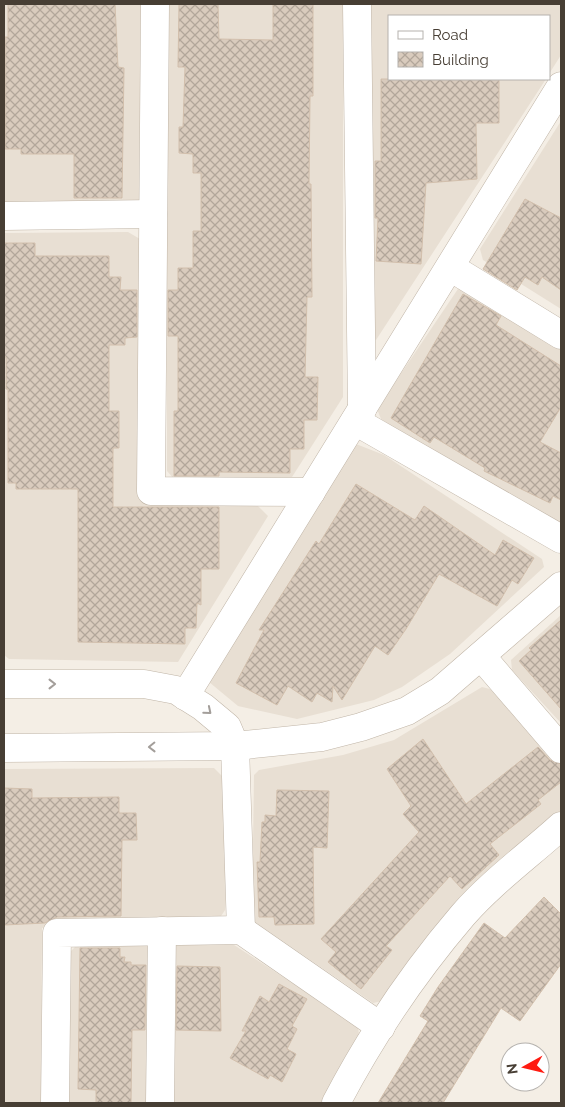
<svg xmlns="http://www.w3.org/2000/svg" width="565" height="1107" viewBox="0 0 565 1107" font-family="Raleway,sans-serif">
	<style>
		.residential { fill: #e8dfd3 }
		.building { fill: url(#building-cross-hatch); stroke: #d2bfac }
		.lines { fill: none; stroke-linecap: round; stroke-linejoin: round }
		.minor-casing { stroke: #c0b5a7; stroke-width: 29 }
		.minor { stroke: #fff; stroke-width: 28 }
		.oneway { stroke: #a39e9a }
	</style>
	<defs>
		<pattern id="building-cross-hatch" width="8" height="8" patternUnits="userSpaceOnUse" patternTransform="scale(1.25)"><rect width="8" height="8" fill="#d9cbbd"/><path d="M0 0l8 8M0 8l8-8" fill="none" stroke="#b2a69a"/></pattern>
	</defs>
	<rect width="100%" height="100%" fill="#f4eee5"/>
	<g class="residential">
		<path d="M4,4H141L139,202L4,209Z"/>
		<path d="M167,4H343V397L292,477L174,479L167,471Z"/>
		<path d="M367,4H561V55L549,74V16H389V79H546L376,340L368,334Z"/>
		<path d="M561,121V309L483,260L480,249Z"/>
		<path d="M128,232L140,239L143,491L154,505L255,503L268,516L178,662L9,659L4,655V233Z"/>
		<path d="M460,286L561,349V537L381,419L377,409Z"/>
		<path d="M356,444L384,455L542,559L544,567L450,654L402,687L374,700L297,719L238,706L209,682Z"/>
		<path d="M561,615V723L512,670L511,660Z"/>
		<path d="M482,687L490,689L561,764V811L469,895L382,1001L373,1003L252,920L254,775L259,770L343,755L394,740Z"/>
		<path d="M214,768L228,782L225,910L221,916L60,922L42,928L41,1103H4V769Z"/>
		<path d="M231,943L358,1026L359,1036L326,1103H173L172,950L176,944Z"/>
		<path d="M150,945L154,1103H66L68,954L76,946Z"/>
	</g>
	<g class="building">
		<path d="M8,4H115L118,67L124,68L122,198H74V154H21V149H5V37H8Z"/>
		<path d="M179,4H218L219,39L273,40V4H313V96H310L309,184H311L312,297H307L305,377H318L317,420H304V449H290V473L219,472V476H174V411H178V336H168V290H178V268H193V231H201V173H193V154L179,153V127H183L185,67H178Z"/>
		<path d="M381,79H499V123H476L477,179L426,183L421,264L376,261L378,218H375V161H381Z"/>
		<path d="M525,199L561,218V290L542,277L538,285L525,277L517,290L483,269Z"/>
		<path d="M4,243H35V256H109V277H121L120,290H137V337L125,338V345H109V411H119V448H113V507H219V569H201V605L197,603L196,628H185V644L78,642V489H16V483H8V389H6V357H4Z"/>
		<path d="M463,294L501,316L496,325L561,366V407L540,442L561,453V500L553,496L550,503L484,471L485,468L434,437L430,443L391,418Z"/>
		<path d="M356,484L415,520L424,506L495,555L503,540L534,558L518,584L512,580L497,606L439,574L406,629L388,655L375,646L342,700L333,686L332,702L317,693L312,702L288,686L277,705L236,683L264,630H259L316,541L319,544Z"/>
		<path d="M561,620V709L519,661L531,650L529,648Z"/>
		<path d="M423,739L466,804L538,747L550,760L561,764V782L538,800L541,804L490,844L499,855L462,889L450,876L386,946L392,950L361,989L328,962L336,952L321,939L419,832L403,814L411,806L387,769Z"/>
		<path d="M4,788L32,789V798L119,797V813H136L137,840H122L121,916L57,917L45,923L4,925Z"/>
		<path d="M277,790L329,791L327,848L313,847L314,924L275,925L274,917H259L257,862H260L262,822H265V815L276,816Z"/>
		<path d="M544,897L561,914V964L520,1021L501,1008L443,1103H378L428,1021L420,1016L438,987L484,923L505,938Z"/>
		<path d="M80,948H120V957H125L124,962H131V965H146L145,1030H132L131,1103H96V1090L78,1089Z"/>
		<path d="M177,966L220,967L221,1031L176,1030Z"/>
		<path d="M279,984L307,999L292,1026L297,1029L287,1049L296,1054L282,1082L270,1075L268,1079L230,1058L246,1031H242L260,996L269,1002Z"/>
	</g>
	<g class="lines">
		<g class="minor-casing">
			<g id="minor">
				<path d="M155,4L151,491L311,492"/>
				<path d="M357,4L362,410"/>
				<path d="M4,216L153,214"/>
				<path d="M450,267L561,335"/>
				<path d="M355,421L561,539"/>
				<path d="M481,656L561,749"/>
				<path d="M4,684H144L176,690L203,707L227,727L235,746L241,930"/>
				<path d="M185,696L561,86"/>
				<path d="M4,748L235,746L322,737L361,727L407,711L440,691L561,586"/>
				<path d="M55,1103L57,933L241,930L381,1027"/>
				<path d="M160,1103L162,931"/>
				<path d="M336,1103C370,1038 415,971 463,915C492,882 529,855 561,826"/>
			</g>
		</g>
		<use href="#minor" class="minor"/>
	</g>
	<defs><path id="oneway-chevron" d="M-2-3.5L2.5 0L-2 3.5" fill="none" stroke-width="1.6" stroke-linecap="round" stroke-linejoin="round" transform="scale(1.25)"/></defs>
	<g class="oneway">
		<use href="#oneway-chevron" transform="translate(52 684)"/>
		<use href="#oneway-chevron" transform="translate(208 711) rotate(40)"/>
		<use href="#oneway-chevron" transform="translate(152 747) rotate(179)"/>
	</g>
	<rect width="565" height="1107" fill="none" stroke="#473e34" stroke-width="10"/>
	<rect x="388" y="15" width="162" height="65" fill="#ffffff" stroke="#b5b2ae"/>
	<rect x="398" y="31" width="25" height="8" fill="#ffffff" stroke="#b5b2ae"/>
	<text x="432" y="40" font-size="15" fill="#473e34">Road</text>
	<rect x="398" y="52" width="25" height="15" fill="url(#building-cross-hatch)" stroke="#b5b2ae"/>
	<text x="432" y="65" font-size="15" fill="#473e34">Building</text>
	<g transform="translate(525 1067) rotate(262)"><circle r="24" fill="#ffffff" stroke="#b5b2ae"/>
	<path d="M0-4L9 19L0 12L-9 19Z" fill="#ff1b11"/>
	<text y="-8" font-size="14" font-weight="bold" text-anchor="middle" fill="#473e34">N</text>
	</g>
</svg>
